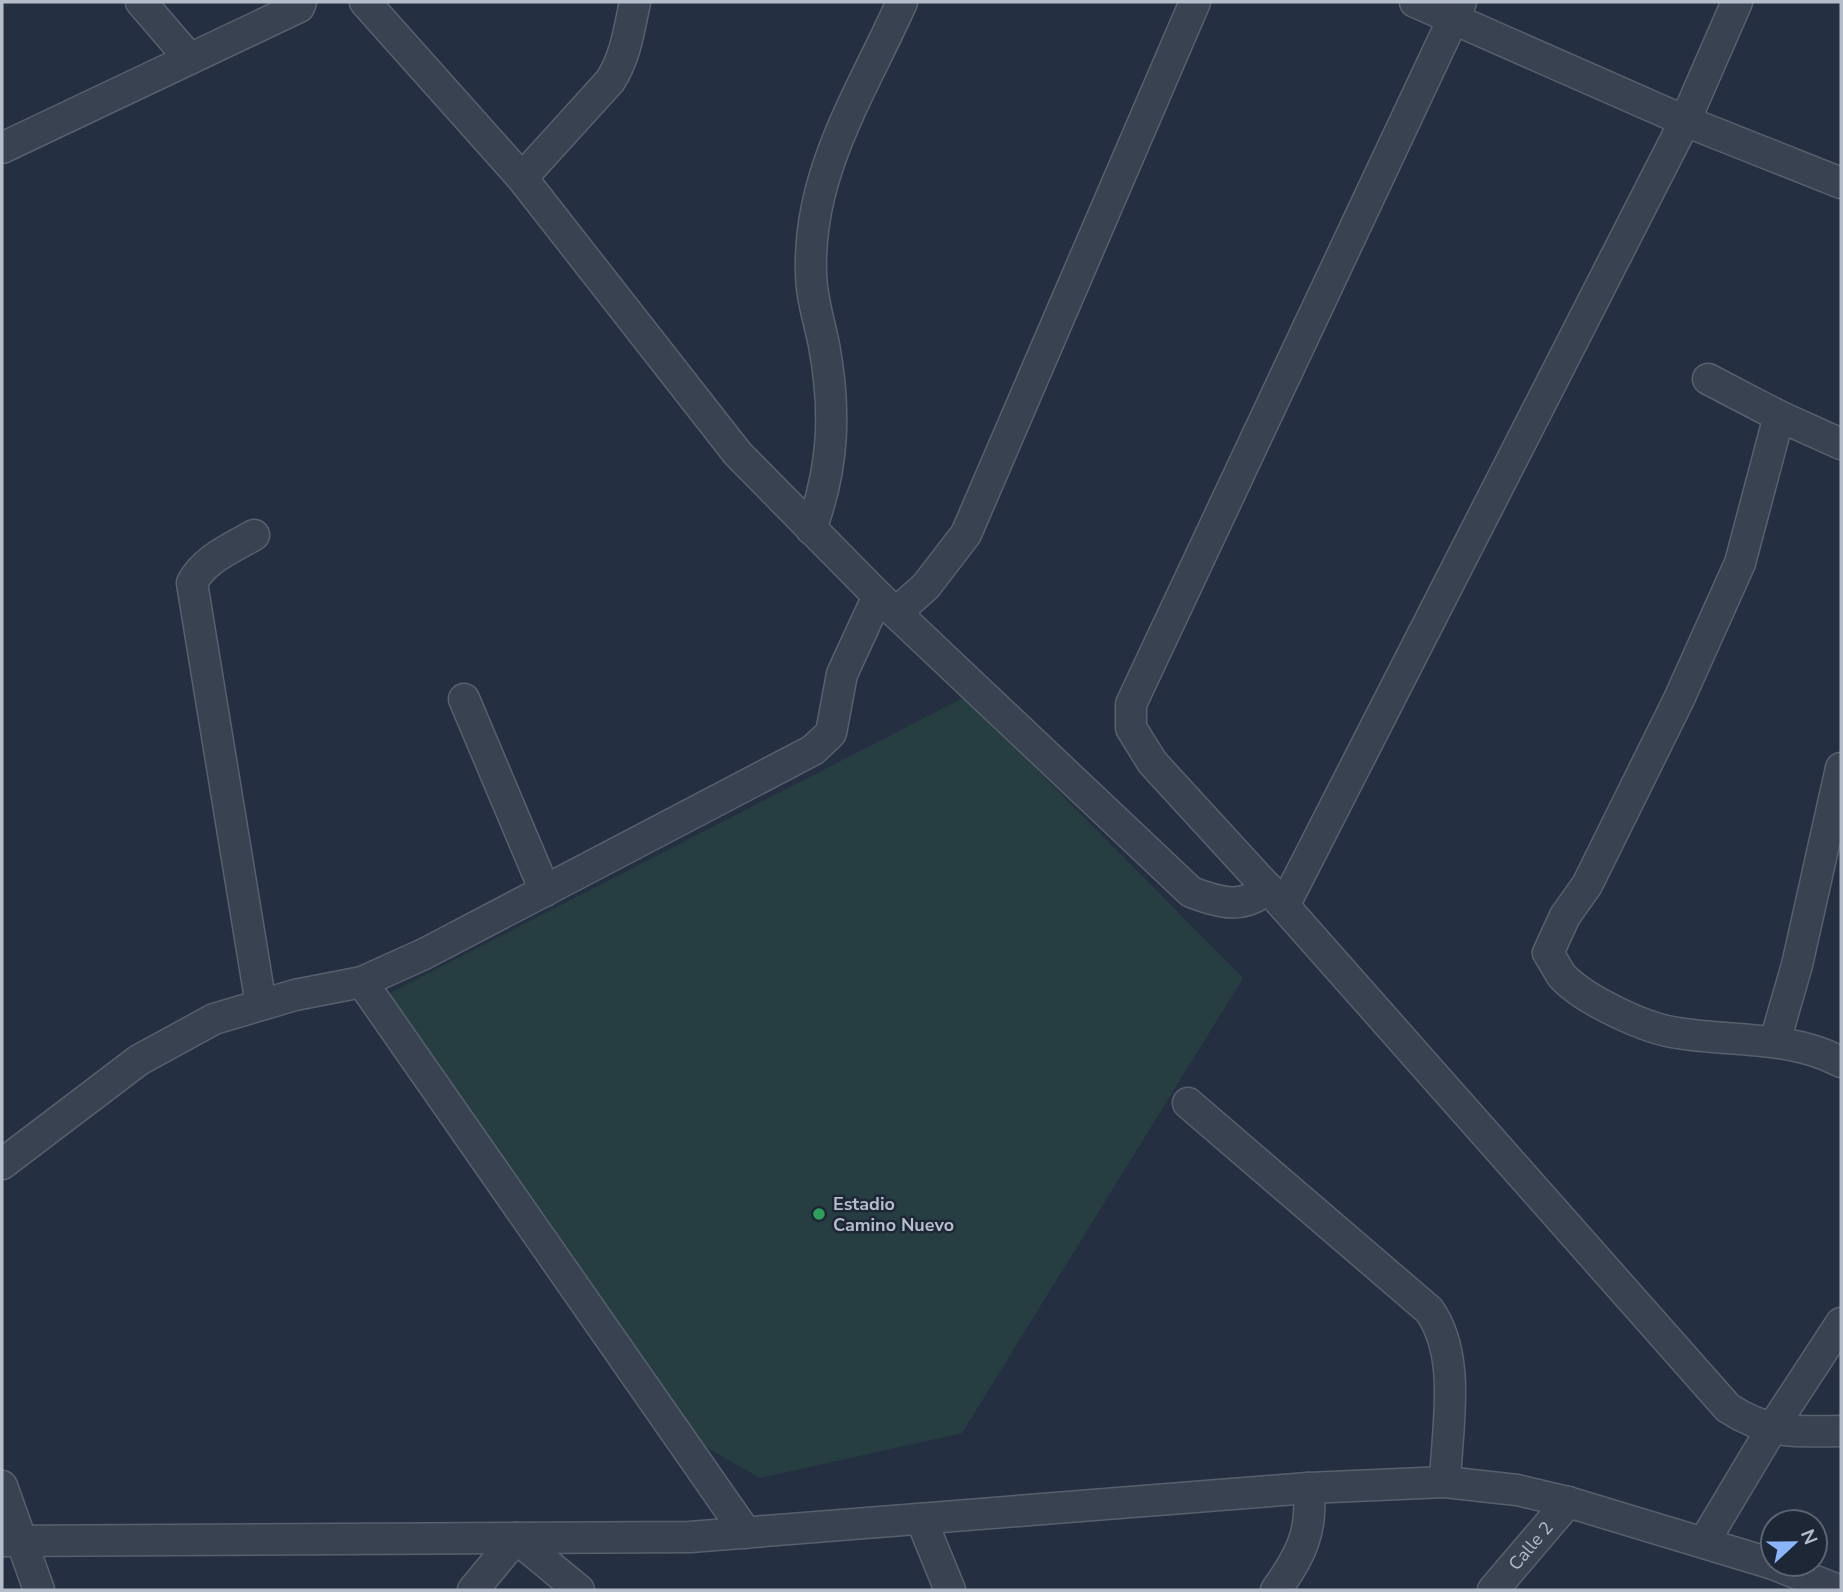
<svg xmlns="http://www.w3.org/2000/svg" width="1843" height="1592" viewBox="0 0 1843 1592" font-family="'Nunito Sans',sans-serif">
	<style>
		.grass { fill: #263e42 }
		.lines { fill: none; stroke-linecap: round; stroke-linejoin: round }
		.minor-casing { stroke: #57606e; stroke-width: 33 }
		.minor { stroke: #394250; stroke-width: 30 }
		.leisure-dot { fill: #2e9e5b; stroke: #1d2736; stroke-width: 2.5 }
		.labels { text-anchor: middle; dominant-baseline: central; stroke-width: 5; stroke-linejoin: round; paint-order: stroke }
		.poi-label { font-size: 18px; font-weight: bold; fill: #b5bdcb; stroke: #1d2736; text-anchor: start }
		.street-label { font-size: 18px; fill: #b5bdcb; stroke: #1d2736 }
	</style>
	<rect width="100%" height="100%" fill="#243041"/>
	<path class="grass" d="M965,697L1243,978L962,1433L760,1478L702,1445L386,995Z"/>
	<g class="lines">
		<g class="minor-casing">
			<g id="minor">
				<path d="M141,2L190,59"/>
				<path d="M365,2L522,178L738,454L878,596L1191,892C1220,903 1243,910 1268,888"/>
				<path d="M1415,2L1685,121L1841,183"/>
				<path d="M1461,2L1131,704V728L1152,762L1284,906L1728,1408C1768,1434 1795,1432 1841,1431"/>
				<path d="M2,148L299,7L301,2"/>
				<path d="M522,178L610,81C626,56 629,30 635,2"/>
				<path d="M1708,379L1779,416L1841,444"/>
				<path d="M1779,416L1740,563L1679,699L1587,885L1565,916L1548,953C1553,960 1557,969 1562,976C1584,1000 1646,1029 1678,1033C1733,1042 1790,1035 1841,1062"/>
				<path d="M811,529C834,467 836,410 824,345C819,320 811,297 811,272C808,171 863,90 902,2"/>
				<path d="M254,535C232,548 204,559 192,583L261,1005"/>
				<path d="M896,613L926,586L966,534L1195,2"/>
				<path d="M464,699L545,891"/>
				<path d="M1284,906L1685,121L1737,2"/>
				<path d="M362,982L746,1533"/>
				<path d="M1775,1041L1797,965L1841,768"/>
				<path d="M1188,1103L1429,1310C1462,1356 1447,1427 1445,1482"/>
				<path d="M2,1164L139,1060L214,1019L295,995L362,982L424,954L813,750L831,733L842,674L878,596"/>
				<path d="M2,1486L39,1590"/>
				<path d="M921,1519L950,1590"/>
				<path d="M2,1541L690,1537L1308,1488L1445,1482L1517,1490L1568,1502L1773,1564"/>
				<path d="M1704,1542L1771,1430L1841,1323"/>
				<path d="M1773,1564L1838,1590"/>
				<path d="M473,1590L516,1538L579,1590"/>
				<path d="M1276,1590C1300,1557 1314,1530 1308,1488"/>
				<path id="s1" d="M1493,1590L1568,1502"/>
			</g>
		</g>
		<use href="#minor" class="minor"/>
	</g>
	<circle class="leisure-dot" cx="819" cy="1214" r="7"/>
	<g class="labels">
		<g class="poi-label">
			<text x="833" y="1204">Estadio<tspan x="833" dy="21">Camino Nuevo</tspan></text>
		</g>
		<g class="street-label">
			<text stroke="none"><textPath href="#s1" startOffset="58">Calle 2</textPath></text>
		</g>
	</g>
	<rect width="1843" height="1592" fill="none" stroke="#b5bdcb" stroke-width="7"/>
	<g transform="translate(1794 1543) rotate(68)"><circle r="33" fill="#1d2736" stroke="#5a6372" stroke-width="2"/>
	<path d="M0-5L12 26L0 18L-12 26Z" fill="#8ab5fb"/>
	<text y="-10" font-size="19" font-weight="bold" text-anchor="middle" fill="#b5bdcb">N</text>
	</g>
</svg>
